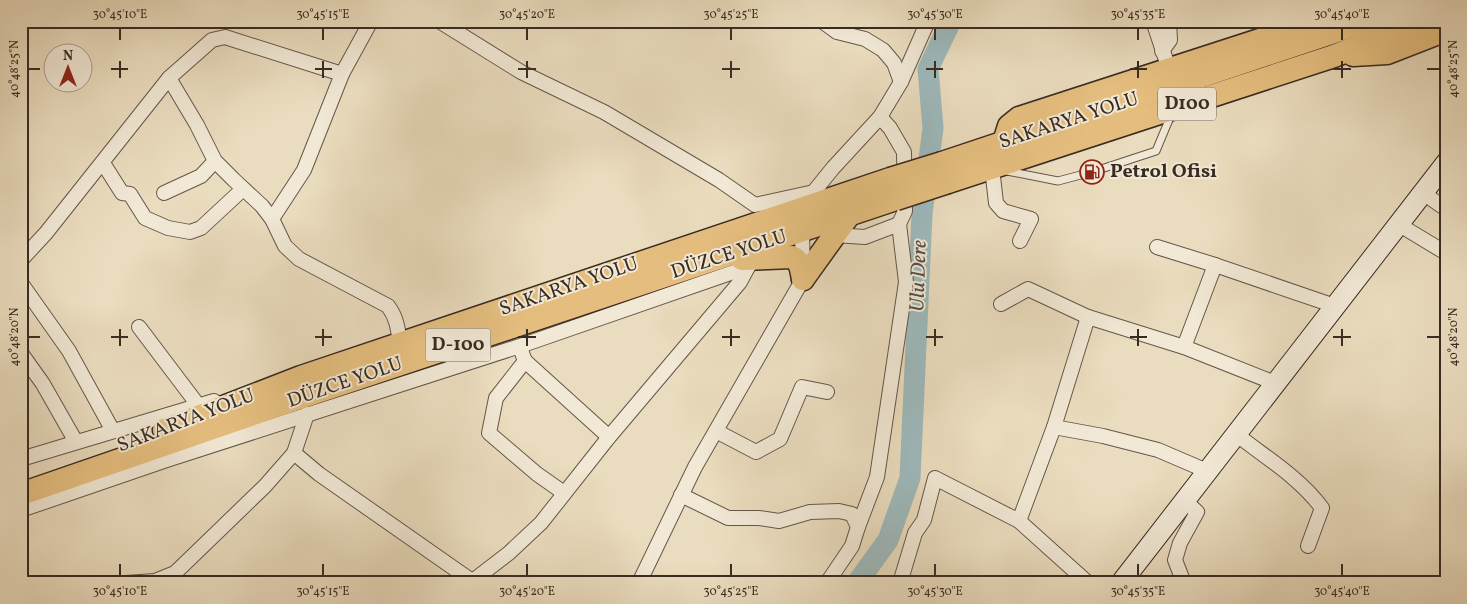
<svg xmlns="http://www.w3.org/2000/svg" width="1467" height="604" viewBox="0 0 1467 604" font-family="Vollkorn,serif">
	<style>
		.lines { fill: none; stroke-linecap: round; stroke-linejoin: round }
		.river { stroke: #9db9bc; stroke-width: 21 }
		.service-casing { stroke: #645749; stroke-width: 9 }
		.minor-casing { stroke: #645749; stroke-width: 16 }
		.secondary-casing { stroke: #382b22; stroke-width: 22 }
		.trunk-casing { stroke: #382b22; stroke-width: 25 }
		.service { stroke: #f1e8d5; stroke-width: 7 }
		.minor { stroke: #f1e8d5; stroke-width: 14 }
		.secondary { stroke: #f1e8d5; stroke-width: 20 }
		.trunk { stroke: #e5be7f; stroke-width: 22 }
		.trunk-bridge-casing { stroke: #382b22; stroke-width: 25; stroke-linecap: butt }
		.trunk-bridge { stroke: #e5be7f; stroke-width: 22 }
		.ticks { fill: none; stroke: #382b22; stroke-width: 2 }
		.labels { text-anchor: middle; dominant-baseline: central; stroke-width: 4; stroke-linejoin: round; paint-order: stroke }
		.shield { fill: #f1e8d5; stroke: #706458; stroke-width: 1 }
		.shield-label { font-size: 19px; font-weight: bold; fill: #382b22 }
		.street-label { font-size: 20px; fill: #382b22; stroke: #f1e8d5 }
		.poi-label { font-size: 20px; font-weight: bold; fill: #382b22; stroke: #f1e8d5; text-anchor: start }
		.water-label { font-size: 21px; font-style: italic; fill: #514e48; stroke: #f1e8d5 }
		.neatline { fill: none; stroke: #382b22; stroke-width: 2 }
		.ticks-label { font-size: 12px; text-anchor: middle; fill: #382b22 }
	</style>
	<rect width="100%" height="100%" fill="#eadcbe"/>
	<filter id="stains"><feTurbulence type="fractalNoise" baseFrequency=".004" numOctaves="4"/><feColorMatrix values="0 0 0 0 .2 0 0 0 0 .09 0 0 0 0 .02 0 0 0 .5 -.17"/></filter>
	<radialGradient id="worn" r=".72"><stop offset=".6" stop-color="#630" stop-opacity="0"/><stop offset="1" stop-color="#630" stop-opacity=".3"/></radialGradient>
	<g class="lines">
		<path class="river" d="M857,583L888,540L910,478L922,214L933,128L928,69L951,21"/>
		<g class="service-casing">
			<path id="service" d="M1007,171L1058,181L1092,172L1156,151L1171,115"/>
		</g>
		<g class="minor-casing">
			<g id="minor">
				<path d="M439,21L521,72L604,112L719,180L755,205L814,192"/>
				<path d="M822,21L837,32L865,39L883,50L894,63L901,82"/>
				<path d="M1153,21L1169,69"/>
				<path d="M1162,51L1170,40L1169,21"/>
				<path d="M169,78L212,40L225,37L342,74L371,21"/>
				<path d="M103,163L122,193L130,194L145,218L168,228L190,232L201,228L243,189"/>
				<path d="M992,168L996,203L1003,211L1031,219L1020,241"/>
				<path d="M164,193L201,176L215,161"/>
				<path d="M1423,193L1446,209"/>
				<path d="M272,219L304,170L342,74"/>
				<path d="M1398,224L1446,253"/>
				<path d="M834,235L865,237L899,224"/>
				<path d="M1157,247L1215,265"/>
				<path d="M21,260L46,233L169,78L197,125L215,161L234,180L262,206L272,219L285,246L299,259L388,306C397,318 398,329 400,344"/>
				<path d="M21,283L69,351L113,431"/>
				<path d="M1001,304L1028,289L1088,317"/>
				<path d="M139,327L198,405"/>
				<path d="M1184,347L1215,265L1335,306"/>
				<path d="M21,353L43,384L76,442"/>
				<path d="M522,353L525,361L609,437"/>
				<path d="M525,361L496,398L489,433L537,474L564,493"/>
				<path d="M1054,427L1103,436L1158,450L1207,471"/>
				<path d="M716,431L756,452L780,439L802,387L827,392"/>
				<path d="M1236,434C1266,458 1299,477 1322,508L1308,546"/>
				<path d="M294,453L319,474L472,581"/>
				<path d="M21,459L214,401"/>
				<path d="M681,495L728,518H759L779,521L810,512L839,511L852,514L858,527L852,546L827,583"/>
				<path d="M21,510L167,460L520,346L748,267L754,258"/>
				<path d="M1019,521L1088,583"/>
				<path d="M858,527L877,477L906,282L899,224L905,211L904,152L890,128L880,117"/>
				<path d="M126,583L155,581L175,573L265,486L294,453L307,414"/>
				<path d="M470,583L509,553L541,523L609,437L740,282L748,267"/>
				<path d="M639,583L695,467L803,279L802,230L799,210L833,168L880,117L901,82L928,21"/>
				<path d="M900,583L915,533L924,520L935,478L1019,521L1054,427L1088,317L1184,347L1275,383"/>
				<path d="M1184,583L1175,560L1180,543L1197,512L1184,500"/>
			</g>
		</g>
		<g class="secondary-casing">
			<path id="secondary" d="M1121,583L1446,163"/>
		</g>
		<g class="trunk-casing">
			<g id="trunk">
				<path d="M1353,55L1387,53L1446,30"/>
				<path d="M1004,142L1009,126L1019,118L1309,24L1342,26"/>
				<path d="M942,163L1367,21"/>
				<path d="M948,182L1334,56L1424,21"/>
				<path d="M742,259L792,257C801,261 801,270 803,279"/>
				<path d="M803,279L849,215"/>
				<path d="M164,430L301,377L890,179"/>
				<path d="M21,494L314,393L896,199"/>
			</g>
		</g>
		<use href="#service" class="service"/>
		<use href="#minor" class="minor"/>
		<use href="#secondary" class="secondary"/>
		<use href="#trunk" class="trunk"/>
		<g class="trunk-bridge-casing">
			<g id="trunk-bridge">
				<path d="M890,179L942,163"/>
				<path d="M896,199L948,182"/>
			</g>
		</g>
		<use href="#trunk-bridge" class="trunk-bridge"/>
	</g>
	<path class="ticks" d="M120,28V40M323,28V40M527,28V40M731,28V40M935,28V40M1138,28V40M1342,28V40M120,61V78M323,61V78M527,61V78M731,61V78M935,61V78M1138,61V78M1342,61V78M28,69H40M111,69H128M315,69H332M518,69H536M722,69H740M926,69H943M1130,69H1147M1333,69H1351M1427,69H1440M120,329V346M323,329V346M527,329V346M731,329V346M935,329V346M1138,329V346M1342,329V346M28,337H40M111,337H128M315,337H332M518,337H536M722,337H740M926,337H943M1130,337H1147M1333,337H1351M1427,337H1440M120,564V576M323,564V576M527,564V576M731,564V576M935,564V576M1138,564V576M1342,564V576"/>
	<defs>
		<g id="fuel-ring" transform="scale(1.25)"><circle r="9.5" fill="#f1e8d5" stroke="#8f2418" stroke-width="1.5"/><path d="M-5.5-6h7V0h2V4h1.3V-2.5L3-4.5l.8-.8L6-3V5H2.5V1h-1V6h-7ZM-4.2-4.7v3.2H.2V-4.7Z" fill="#8f2418"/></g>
	</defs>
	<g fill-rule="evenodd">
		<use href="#fuel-ring" x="1092" y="172"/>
	</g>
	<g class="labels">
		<g class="shield">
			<rect x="1158" y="87.5" width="58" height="33" rx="4"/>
			<rect x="425.5" y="328.5" width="65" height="33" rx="4"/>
		</g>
		<g class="shield-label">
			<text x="1187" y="104">D100</text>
			<text x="458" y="345">D-100</text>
		</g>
		<g class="street-label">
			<text transform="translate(1069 121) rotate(-18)">SAKARYA YOLU</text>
			<text transform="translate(729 255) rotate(-18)">DÜZCE YOLU</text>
			<text transform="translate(569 287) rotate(-19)">SAKARYA YOLU</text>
			<text transform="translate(345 383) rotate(-19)">DÜZCE YOLU</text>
			<text transform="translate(186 421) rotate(-21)">SAKARYA YOLU</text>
		</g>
		<g class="poi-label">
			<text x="1110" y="172">Petrol Ofisi</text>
		</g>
		<g class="water-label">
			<text transform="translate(919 276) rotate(-88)">Ulu Dere</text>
		</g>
	</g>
	<rect width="1467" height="604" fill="none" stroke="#eadcbe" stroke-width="55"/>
	<g transform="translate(68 68)"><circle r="24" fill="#f1e8d5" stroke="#a79c8d"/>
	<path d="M0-4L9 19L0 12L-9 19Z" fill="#8f2418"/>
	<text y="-8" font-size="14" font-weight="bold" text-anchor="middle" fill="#382b22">N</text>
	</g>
	<rect x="28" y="28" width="1412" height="548" class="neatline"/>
	<g class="ticks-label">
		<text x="120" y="18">30°45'10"E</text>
		<text x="323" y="18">30°45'15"E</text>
		<text x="527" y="18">30°45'20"E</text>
		<text x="731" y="18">30°45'25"E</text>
		<text x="935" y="18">30°45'30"E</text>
		<text x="1138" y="18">30°45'35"E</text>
		<text x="1342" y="18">30°45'40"E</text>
		<text transform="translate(14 69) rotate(-90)" y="4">40°48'25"N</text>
		<text transform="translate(1453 69) rotate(-90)" y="4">40°48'25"N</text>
		<text transform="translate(14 337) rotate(-90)" y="4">40°48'20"N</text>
		<text transform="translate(1453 337) rotate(-90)" y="4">40°48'20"N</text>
		<text x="120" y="595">30°45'10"E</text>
		<text x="323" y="595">30°45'15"E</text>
		<text x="527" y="595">30°45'20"E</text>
		<text x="731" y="595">30°45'25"E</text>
		<text x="935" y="595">30°45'30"E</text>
		<text x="1138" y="595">30°45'35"E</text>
		<text x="1342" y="595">30°45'40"E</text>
	</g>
	<rect width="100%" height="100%" filter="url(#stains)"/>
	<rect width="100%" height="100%" fill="url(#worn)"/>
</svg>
